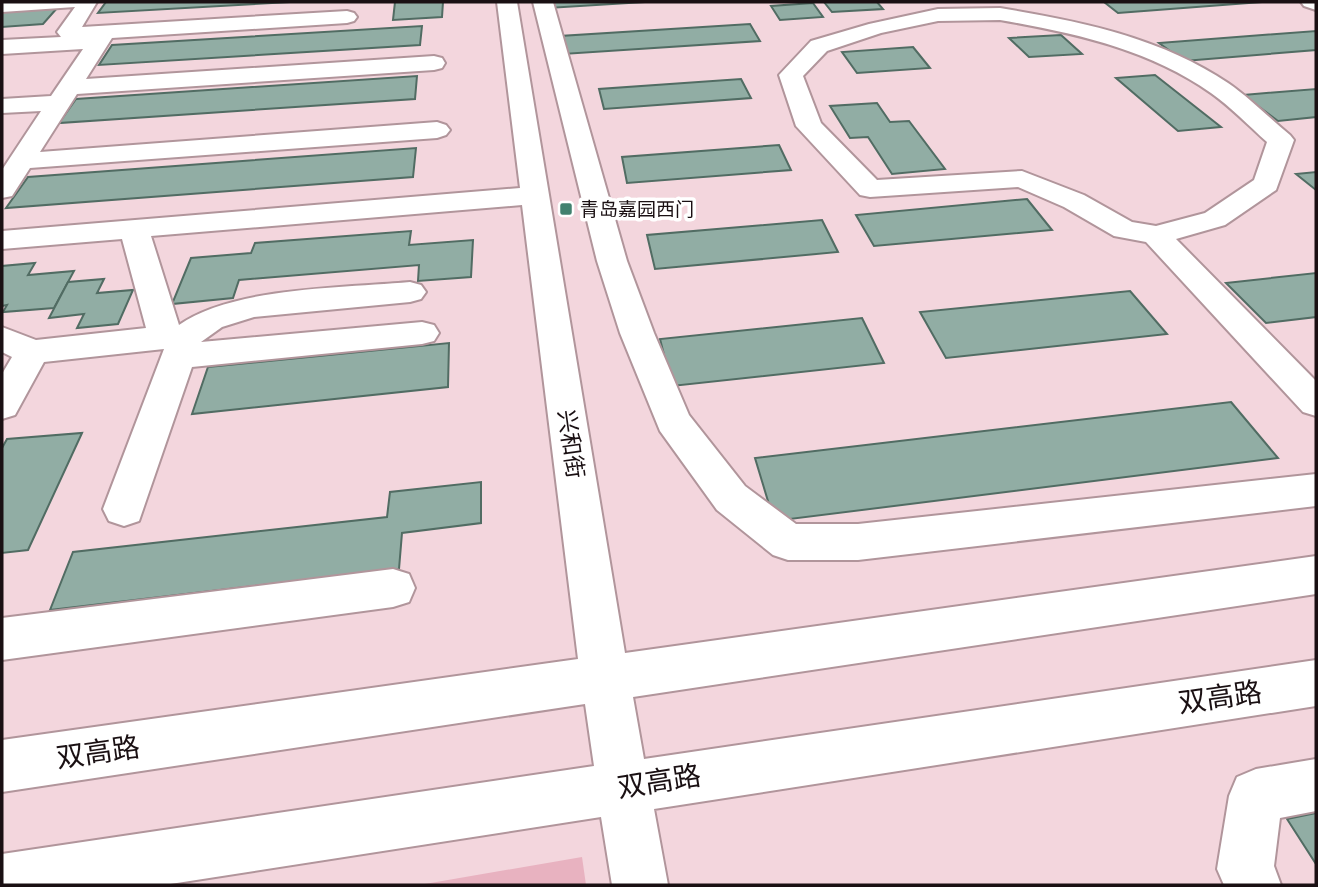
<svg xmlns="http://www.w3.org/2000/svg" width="1318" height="887" viewBox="0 0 1318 887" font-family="Montserrat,'Noto Sans SC',sans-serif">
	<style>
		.green { fill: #e8b2c0 }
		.building { fill: #91ada4; stroke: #516c63; stroke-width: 2 }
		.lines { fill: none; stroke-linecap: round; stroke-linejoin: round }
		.minor-casing { stroke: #b1959b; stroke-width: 4 }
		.minor { fill: #fff; fill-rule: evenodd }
		.poi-dot { fill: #42816f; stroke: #fff; stroke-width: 2.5 }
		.labels { text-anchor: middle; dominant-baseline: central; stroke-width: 7; stroke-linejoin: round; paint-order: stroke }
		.far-poi-label { font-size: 19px; fill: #1a1013; stroke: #fff; text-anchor: start }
		.street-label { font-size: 23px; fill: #1a1013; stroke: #fff }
		.near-street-label { font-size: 28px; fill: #1a1013; stroke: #fff }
	</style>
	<rect width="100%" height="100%" fill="#f3d6dd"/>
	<path class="green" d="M582,857L586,885H419Z"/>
	<g class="building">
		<path d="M106,2H290L98,13Z"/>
		<path d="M395,2H443L442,17L393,20Z"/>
		<path d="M547,2H645L548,8Z"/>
		<path d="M824,2H877L883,9L832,12Z"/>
		<path d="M1104,2H1262L1118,13Z"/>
		<path d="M813,3L823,17L780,20L771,6Z"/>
		<path d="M58,7L43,24L2,27V11Z"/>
		<path d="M750,24L760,41L563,54L560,36Z"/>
		<path d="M422,26L420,45L99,65L112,45Z"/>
		<path d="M1316,31V50L1184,61L1159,43Z"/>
		<path d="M1061,35L1082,54L1029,57L1009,38Z"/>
		<path d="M913,47L930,68L857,73L842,52Z"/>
		<path d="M1155,75L1221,127L1178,131L1116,78Z"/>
		<path d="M417,76L415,99L59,123L76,99Z"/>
		<path d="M741,79L751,98L604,109L599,89Z"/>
		<path d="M1316,89V117L1278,121L1243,95Z"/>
		<path d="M877,103L890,122L909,121L945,169L892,174L868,137L850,138L830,106Z"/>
		<path d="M779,145L791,170L627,183L622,157Z"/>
		<path d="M416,148L413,177L6,208L28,177Z"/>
		<path d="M1316,172V190L1296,174Z"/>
		<path d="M1027,199L1052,230L874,246L856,215Z"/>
		<path d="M822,220L838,252L655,269L647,235Z"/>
		<path d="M411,231L409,245L473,240L471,277L418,281L419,265L239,280L233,298L172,304L191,258L251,253L255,243Z"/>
		<path d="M35,263L28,275L74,271L54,308L3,312L7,305L2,306V266Z"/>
		<path d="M1316,273V317L1266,323L1226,283Z"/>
		<path d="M104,279L97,293L133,290L118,324L77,328L84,314L49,318L68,282Z"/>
		<path d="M1130,291L1167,334L946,358L920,312Z"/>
		<path d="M862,318L884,363L672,386L660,339Z"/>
		<path d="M449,343L448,387L192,414L208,367Z"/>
		<path d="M1231,402L1278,458L774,521L755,458Z"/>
		<path d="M82,433L28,550L2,553V448L7,439Z"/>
		<path d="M481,482V523L402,533L399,569L50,610L73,552L387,517L390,492Z"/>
		<path d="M1316,813V864L1287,819Z"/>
	</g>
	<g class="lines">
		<g class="minor-casing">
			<g id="minor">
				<path d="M2,2H97L82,27L347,11L354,13L357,17L354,21L347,23L112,38L86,79L434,56L442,58L445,63L442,68L434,70L77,94L40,152L437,122L446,125L450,130L446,135L437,138L30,168L12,196L2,198V170L41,111L2,113V99L51,96L83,49L2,54V40L61,37L57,32L75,7L2,12Z"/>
				<path d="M497,2H517L625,653L1316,556V594L633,697L644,759L1316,660V706L654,809L668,885H612L601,817L164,885H2V854L594,766L585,704L2,792V740L578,659L522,205L151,236L179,325C233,287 343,288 410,282L421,285L426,292L421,299L410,302L254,317L222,327L201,342L422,322L434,325L439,333L434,341L422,344L192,367L139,521L124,526L109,521L103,509L164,349L44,362L15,415L2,419V374L12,357L2,352V327L36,340L146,328L122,239L2,249V231L520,188Z"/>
				<path d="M533,2H553L627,261L654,333L689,415L745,486L796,524H858L1316,474V506L858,560H788L773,555L717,510L660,431L620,333L597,261Z"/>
				<path d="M1301,2H1316V10L1304,6Z"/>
				<path d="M1000,8C1079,21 1160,37 1228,83C1250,98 1269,118 1290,135L1294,140L1276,190L1225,225L1176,239L1316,381V416L1303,412L1146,242L1114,236L1064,207L1018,187L870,197L860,195L796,126L779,75L811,41L869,24L938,9ZM1000,20C1074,33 1148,49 1211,93C1231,107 1249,126 1267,142L1254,180L1205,213L1156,226L1132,222L1084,195L1022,171L877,180L821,123L803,76L827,51L881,33L938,21Z"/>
				<path d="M393,569L409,574L415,588L409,602L393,607L2,660V618Z"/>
				<path d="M1316,759V811L1280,818L1274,866L1281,885H1224L1217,869L1229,796L1237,777L1256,769Z"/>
			</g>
		</g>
		<use href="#minor" class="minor"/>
	</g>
	<rect class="poi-dot" x="559" y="202" width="14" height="14" rx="3.5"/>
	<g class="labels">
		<g class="far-poi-label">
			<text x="580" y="209">青岛嘉园西门</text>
		</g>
		<g class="street-label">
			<text transform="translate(571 444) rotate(82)">兴和街</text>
		</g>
		<g class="near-street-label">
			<text transform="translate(1220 697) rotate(-8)">双高路</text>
			<text transform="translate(98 752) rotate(-8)">双高路</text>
			<text transform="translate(659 781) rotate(-9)">双高路</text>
		</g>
	</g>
	<rect width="1318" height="887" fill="none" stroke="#1a1013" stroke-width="7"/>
</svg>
